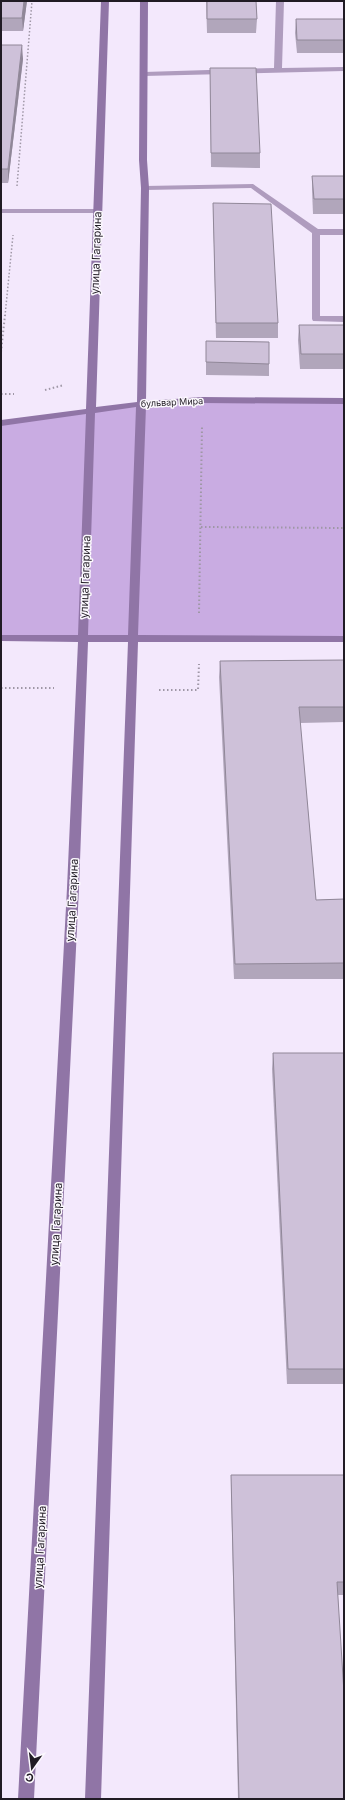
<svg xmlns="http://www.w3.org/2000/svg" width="345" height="1800" viewBox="0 0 345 1800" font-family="Inter,sans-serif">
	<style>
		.green { fill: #c9ace2 }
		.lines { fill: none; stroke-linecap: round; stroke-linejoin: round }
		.path-far1 { stroke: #9f97a6; stroke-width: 1.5; stroke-dasharray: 1.5 2; stroke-linecap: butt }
		.path { stroke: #9f97a6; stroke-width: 2; stroke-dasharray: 1.5 2.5; stroke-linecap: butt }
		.lane { fill: #af9cbe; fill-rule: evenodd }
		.secondary { fill: #9075a6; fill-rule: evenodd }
		.wall { fill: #b1a6bb }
		.shaded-wall { fill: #908798 }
		.building { fill: #cec1d9; stroke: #908798 }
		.labels { text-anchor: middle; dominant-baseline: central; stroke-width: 3; stroke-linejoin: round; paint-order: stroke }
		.far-street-label { font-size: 9px; fill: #201b24; stroke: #fcf9fe }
		.street-label { font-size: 11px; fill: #201b24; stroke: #fcf9fe }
	</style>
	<rect width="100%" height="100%" fill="#f3e8fc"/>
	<path class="green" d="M344,401V639L1,638V423L140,404Z"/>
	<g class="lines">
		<g class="path-far1">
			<path d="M17,186L32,1"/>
			<path d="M5,316L13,235"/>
		</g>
		<g class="path">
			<path d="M1,352L5,315"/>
			<path d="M45,390L64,385"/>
			<path d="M1,394H14"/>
			<path d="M201,527L344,528"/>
			<path d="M199,613L202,426"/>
			<path d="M1,688H54"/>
			<path d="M159,690H198L199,664"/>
		</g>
		<g class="lane">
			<path d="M276,1H284L282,68L344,67V71L144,76L140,74L144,72L274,68Z"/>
			<path d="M253,184L318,229H344V235H320V316H344V322L313,321L312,319V233L251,188L145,190L141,188L145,186Z"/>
			<path d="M1,209H97L101,211L97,213H1Z"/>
		</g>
		<path class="secondary" d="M101,1H109L96,407L137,402L141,188L139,160L140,1H148L147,160L149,188L146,401L202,397L344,398V404L202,403L146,406L138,635L344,636V642H138L101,1799H85L128,642H88L79,888L34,1799H18L67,888L78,642L1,641V635H78L86,414L1,426V420L86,409ZM136,407L128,635H88L95,413Z"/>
	</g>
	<g class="wall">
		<path d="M1,1H27L23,31H1Z"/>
		<path d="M206,1H256L257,19L256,33H207Z"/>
		<path d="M296,19H344V53H297L295,33Z"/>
		<path d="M1,45L23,59L8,183H1Z"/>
		<path d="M210,68L260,153V168L211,167Z"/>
		<path d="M312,176H344V214H313L312,190Z"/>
		<path d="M213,203L278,323V338H216Z"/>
		<path d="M299,325H344V369H300L298,340Z"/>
		<path d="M206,341L269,342V376L206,375Z"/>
		<path d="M344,660V722L300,723L316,900L344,899V979H234L219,677L220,661Z"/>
		<path d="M273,1053H344V1384H287L272,1069Z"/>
		<path d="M231,1475H344V1595H338L344,1799H238L231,1489Z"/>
	</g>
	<g class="shaded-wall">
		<path d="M24,1H27L23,31L22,18Z"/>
		<path d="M22,45L23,59L8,183V169Z"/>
	</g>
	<g class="building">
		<path d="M1,1H24L22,18H1Z"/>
		<path d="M207,1H256L257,19H207Z"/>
		<path d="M296,19H344V40H297Z"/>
		<path d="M1,45H22L8,169H1Z"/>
		<path d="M210,68H256L260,153H211Z"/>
		<path d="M312,176H344V199H314Z"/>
		<path d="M213,203L271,204L278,323H216Z"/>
		<path d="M299,325H344V354H301Z"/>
		<path d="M206,341L269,342V364L206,362Z"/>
		<path d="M344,660V707H299L316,900L344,899V963L235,964L220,661Z"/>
		<path d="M273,1053H344V1369H288Z"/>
		<path d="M231,1475H344V1582H337L344,1693V1799H239Z"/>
	</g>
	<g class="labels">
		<g class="far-street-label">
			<text transform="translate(172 402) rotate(-3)">бульвар Мира</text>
		</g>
		<g class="street-label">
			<text transform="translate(96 253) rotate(-88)">улица Гагарина</text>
			<text transform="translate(85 577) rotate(-88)">улица Гагарина</text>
			<text transform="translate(72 900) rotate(-87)">улица Гагарина</text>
			<text transform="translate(56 1224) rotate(-87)">улица Гагарина</text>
			<text transform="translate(40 1547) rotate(-87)">улица Гагарина</text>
		</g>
	</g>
	<rect width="345" height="1800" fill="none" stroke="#201b24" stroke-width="4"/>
	<g transform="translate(32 1768) rotate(194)" stroke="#fcf9fe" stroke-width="3" paint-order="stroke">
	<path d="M0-3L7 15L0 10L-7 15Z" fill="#201b24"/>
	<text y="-6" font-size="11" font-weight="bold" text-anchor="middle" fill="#201b24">С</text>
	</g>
</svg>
